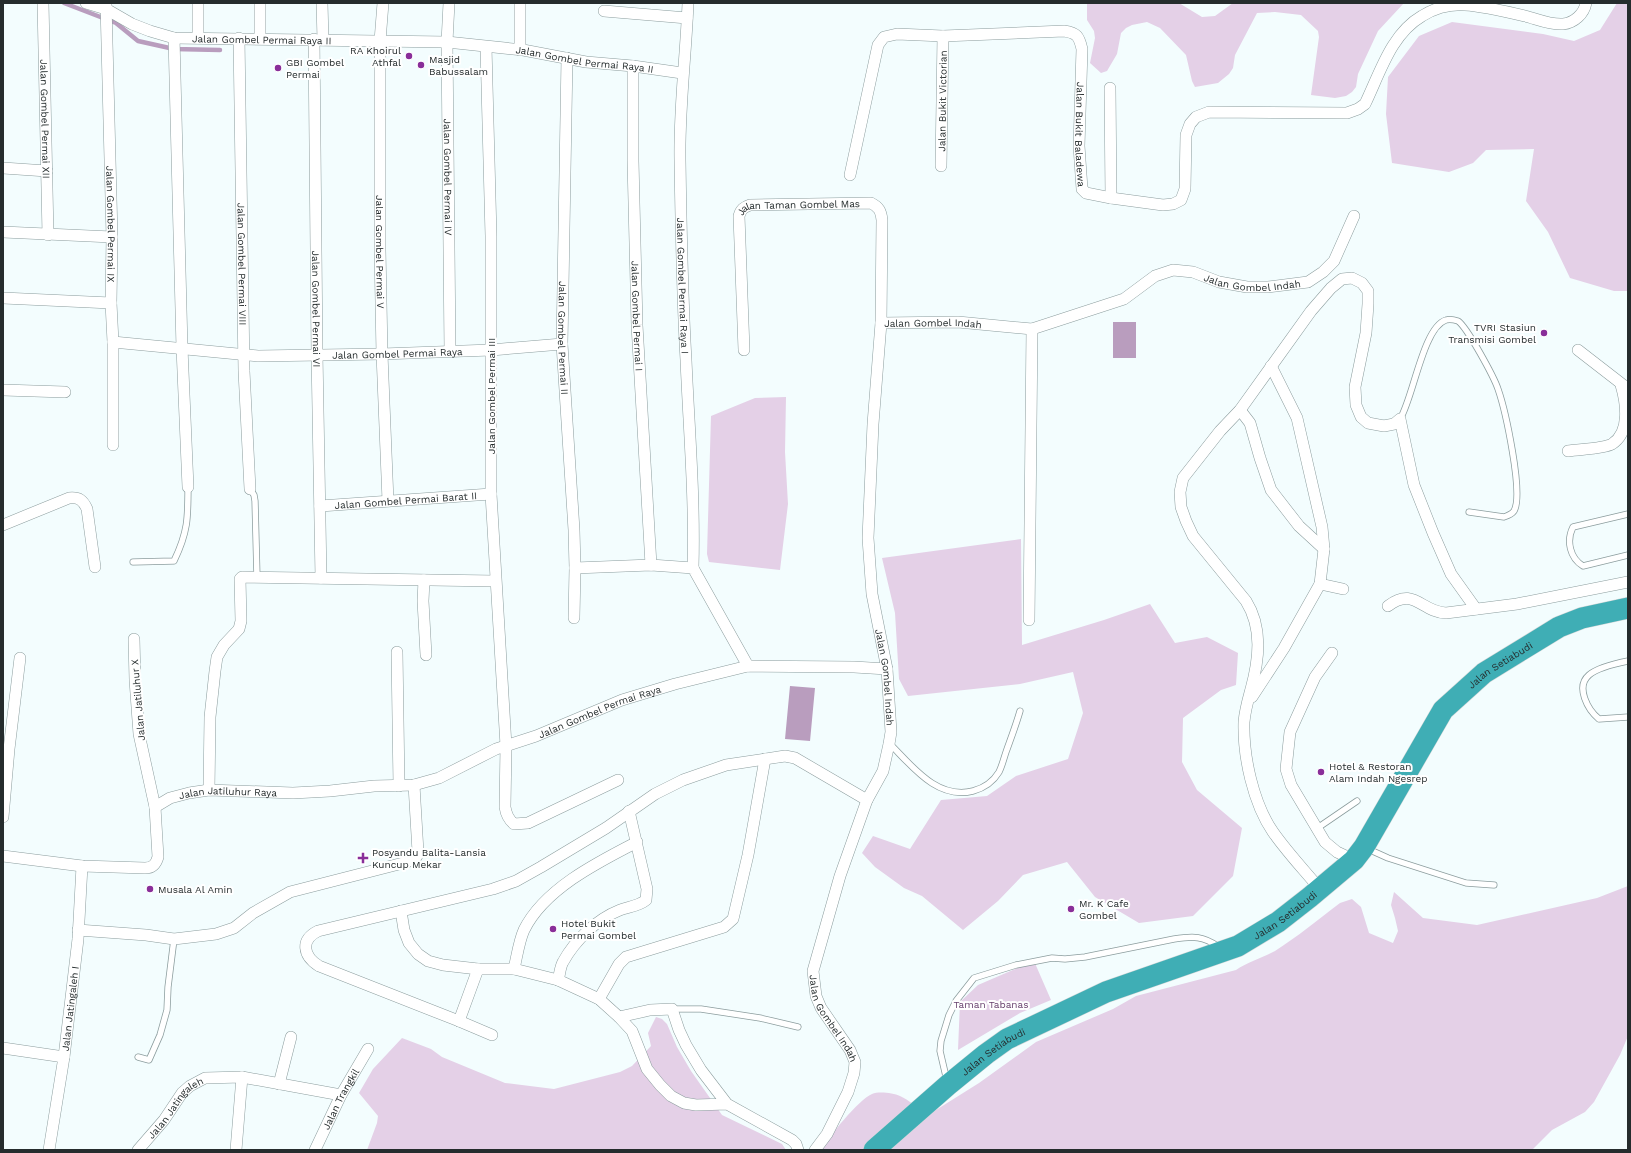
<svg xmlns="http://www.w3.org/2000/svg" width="1631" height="1153" viewBox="0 0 1631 1153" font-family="'Work Sans',sans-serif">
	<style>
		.green { fill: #e4d0e7 }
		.water { fill: #b99dbe }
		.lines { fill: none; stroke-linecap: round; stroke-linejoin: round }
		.stream { stroke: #b99dbe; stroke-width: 4.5 }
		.lane-casing { stroke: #8c9d9e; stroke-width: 7 }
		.street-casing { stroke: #8c9d9e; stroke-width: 12 }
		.highway-casing { stroke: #d8d9d9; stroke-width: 22 }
		.lane { stroke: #fff; stroke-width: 5.5 }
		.street { stroke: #fff; stroke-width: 11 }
		.highway { stroke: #3faeb5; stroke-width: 21 }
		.poi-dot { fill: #892e99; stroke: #fff; stroke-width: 1.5 }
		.labels { text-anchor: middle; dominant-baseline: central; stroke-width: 4; stroke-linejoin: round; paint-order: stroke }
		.street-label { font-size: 10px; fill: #252c2d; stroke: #fff }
		.poi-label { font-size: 10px; fill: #252c2d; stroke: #fff; text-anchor: start }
		.park-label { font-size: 10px; fill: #663f6c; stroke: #fff }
	</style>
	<rect width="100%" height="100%" fill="#f3fdfe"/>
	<g class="green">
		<path d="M1087,3H1179L1202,17L1215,16L1233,3H1404L1378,31L1358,74L1356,87L1352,92L1346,96L1335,98L1311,95L1319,37L1318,31L1301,15L1275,12L1257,13L1235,55L1233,68L1229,74L1218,83L1195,87L1192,81L1186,55L1160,28L1147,22L1132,25L1126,28L1121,33L1117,54L1107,71L1101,73L1090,63L1095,38L1094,31L1087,20Z"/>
		<path d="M1617,3H1628V291H1614L1570,278L1548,232L1526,201L1534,149L1486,150L1473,163L1449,172L1392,163L1386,114L1388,77L1419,36L1452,22L1543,34L1574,41L1600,30Z"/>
		<path d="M786,397L785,452L788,504L780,570L709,562L707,554L711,416L755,398Z"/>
		<path d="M1021,539L1022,645L1104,620L1150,604L1175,643L1207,637L1238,653L1236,685L1221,690L1183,718L1182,762L1197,790L1242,828L1233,876L1193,916L1139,923L1095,897L1067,862L1023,875L998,901L963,930L922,896L904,888L875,867L862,853L873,836L910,849L941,800L987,796L1016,776L1068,759L1083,713L1073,672L1020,684L908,696L899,679L895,613L882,558Z"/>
		<path d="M1628,886V1036L1620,1055L1594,1102L1585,1112L1552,1130L1532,1150H820C829,1137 858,1100 872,1094C879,1091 893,1093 900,1096C909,1100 919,1109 928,1115L979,1083L1036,1042L1113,1009L1136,996L1236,970C1248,962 1262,958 1275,951C1297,937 1319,919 1340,903L1352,899L1361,907L1369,933L1393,943L1398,931L1395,918L1391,905L1394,892L1423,918L1477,925L1597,898Z"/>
		<path d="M1034,961L1051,1000L1020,1013L958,1050L960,1002L978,985Z"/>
		<path d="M656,1017L662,1019L667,1024L677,1047L691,1071L722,1115L782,1144L786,1150H367L377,1123L378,1116L359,1093L373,1069L402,1038L431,1049L442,1057L505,1083L554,1089L620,1072L632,1066L651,1046L648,1033Z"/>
	</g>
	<g class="water">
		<rect x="1113" y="322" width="23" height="36"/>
		<path d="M790,686L815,688L810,741L785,739Z"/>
	</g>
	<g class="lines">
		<path class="stream" d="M64,3L116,23L138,41L174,49L220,50"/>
		<g class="lane-casing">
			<g id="lane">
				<path d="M1400,419C1413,399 1423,327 1446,320C1449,319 1455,320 1458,321C1467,327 1494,377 1498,389C1505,409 1524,494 1514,511C1512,514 1507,516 1504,517L1469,512"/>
				<path d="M250,489L254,495L255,501L257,577"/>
				<path d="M1628,514L1573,527C1566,541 1570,558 1583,566L1628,555"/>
				<path d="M133,562L174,561C188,532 188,518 188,487"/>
				<path d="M1628,661C1618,663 1597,668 1589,675C1575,687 1588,710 1599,719L1628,717"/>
				<path d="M890,744C912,766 937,800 973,791C984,788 993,782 999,772C1002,766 1004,758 1006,752C1011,738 1016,725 1020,711"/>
				<path d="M1316,829L1357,801"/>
				<path d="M1368,849L1388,858L1466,883L1494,885"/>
				<path d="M672,1009H701L760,1018L798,1027"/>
				<path d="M138,1057L149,1060L160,1035L167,1010L168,987L174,939"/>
				<path d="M947,1081L940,1051L941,1041L949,1015L956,1001L974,978L1016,965L1052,958L1065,959L1085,957L1174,939C1194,936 1203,936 1219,947"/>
			</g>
		</g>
		<g class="street-casing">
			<g id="street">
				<path id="s1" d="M43,3L48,235"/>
				<path id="s2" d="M86,3L106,9L132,24L150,31L174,38L447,42L523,50L586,62L633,66L682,73"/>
				<path d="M198,3V38"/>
				<path d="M260,3V38"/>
				<path d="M322,3L323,40"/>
				<path id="s3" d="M383,3L380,41V250L382,354L388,501"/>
				<path id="s4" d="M449,3L447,42L450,351"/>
				<path id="s5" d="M688,3C686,55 679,108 680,160C681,227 682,293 686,360C689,430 695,498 693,568"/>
				<path id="s6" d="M106,4L112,237L111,303L113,342V445"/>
				<path d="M604,11L687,18"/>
				<path d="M174,38L182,348L188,487"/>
				<path id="s7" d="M239,38L244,371L250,489"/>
				<path id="s8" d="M314,39L317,354L321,578"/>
				<path d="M486,47L491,236V494L506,746L505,807C506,814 508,819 514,824L528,823L618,780"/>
				<path d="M520,50V3"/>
				<path id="s9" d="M567,58L562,344L574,530L575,568L574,618"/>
				<path id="s10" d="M633,66V161L637,325L651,565"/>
				<path d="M1110,88L1111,198"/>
				<path id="s11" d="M941,166L943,36"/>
				<path d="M3,168L47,171"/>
				<path id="s12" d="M850,175L878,45L884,37L897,34L943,36L1064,31C1077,33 1079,36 1082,49L1079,146L1082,189L1086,193L1111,198L1163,205L1173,204L1181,200L1185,189L1186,135L1190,124L1196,117L1209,112L1347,113L1358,109L1365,104C1380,73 1391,34 1422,16C1435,8 1450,4 1465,5C1483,6 1508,12 1525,16C1537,19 1550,25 1563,24C1574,23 1584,14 1586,3"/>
				<path d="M3,232L112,237"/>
				<path d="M3,298L111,303"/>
				<path id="s13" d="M881,323L958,322L1032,329L1124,299L1155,276L1173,270L1193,272L1219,282L1247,287H1268L1308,282L1323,272L1334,261L1354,216"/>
				<path id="s14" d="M113,342L258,356L382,354L491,350L562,344"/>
				<path id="s15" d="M744,350L739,216C741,209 744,207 750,205L871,203C879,207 881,211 882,220L881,323L873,424L868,538L872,594L887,669L891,732L889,744L883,771L867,800L840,876L813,971L816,996L821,1008L850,1050L855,1062L854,1073L848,1092L827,1134L815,1150"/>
				<path d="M1578,350L1627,388"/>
				<path d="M3,390L65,392"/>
				<path d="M1240,410L1250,423L1260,458L1271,490L1299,526L1324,549"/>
				<path d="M1568,451C1580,449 1603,449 1612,444C1631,432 1626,402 1621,385"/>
				<path id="s16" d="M320,506L491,494"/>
				<path d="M3,525L69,498C79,497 83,500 87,509L95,567"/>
				<path d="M575,568L651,565L693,568L748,666"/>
				<path d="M424,580L423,601L426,655"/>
				<path d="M1320,584L1343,589"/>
				<path d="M1388,606C1414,586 1421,612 1446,613L1517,604L1628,582"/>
				<path d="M1029,620L1032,329"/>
				<path d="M397,652L399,786"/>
				<path d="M1332,653L1315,677L1290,732L1286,769L1291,785L1325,842L1337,852L1354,860"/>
				<path d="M1252,697L1284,648L1320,584L1324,549L1322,527L1297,418L1271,366"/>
				<path d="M209,790L210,717L215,671L217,657L224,645L239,629L241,621L240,579L242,577L495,581"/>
				<path id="s17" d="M155,807L170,798L189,793L209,790L293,793L330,791L374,786L414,785L439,778L496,749L536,736L622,700L675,684L748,666L854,667L887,669"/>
				<path d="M3,817L9,749L20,658"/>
				<path d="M3,856L82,866L145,868C153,868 156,864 158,857L155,807L139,734L135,680L134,639"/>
				<path d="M1319,888C1304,870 1287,852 1273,832C1253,803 1243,756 1244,722C1245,710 1248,700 1251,689C1259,660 1263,628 1246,601L1193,536L1186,521L1181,507L1180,492L1183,478L1220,431L1240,410L1311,311L1331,288L1342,279L1352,278L1362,283L1368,291V304L1366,333L1355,387L1356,405L1361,417L1368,423L1384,426L1394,424L1400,419L1414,485L1433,533L1451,574L1476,609"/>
				<path d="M401,911L404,930L409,943L418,954L428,961L443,965L478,969H514L558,980L599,999L619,1017"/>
				<path d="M78,930L146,935L174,939L216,934L234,928L253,913L290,892L407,862L417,856L418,852L414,785"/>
				<path d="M514,969C517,956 519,941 524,930C544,889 598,862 637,842"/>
				<path d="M558,980C560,974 560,967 563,962C575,940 597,919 620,910C628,907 639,906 646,900L647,889L629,811"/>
				<path d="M599,999L619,964L626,957L724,927L733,919L748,855L765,759"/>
				<path d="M459,1021L478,969"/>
				<path d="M492,1035L459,1021L319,966C303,956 300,940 318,931L493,889L516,881L541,867L606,828L655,794L683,780L726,765L785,756L795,758L867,800"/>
				<path d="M3,1048L64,1057"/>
				<path d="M279,1084L291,1037"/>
				<path d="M727,1104L696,1105L684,1103L671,1096L660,1085L647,1069L632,1031L619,1017L650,1010L672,1009L679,1030L686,1045L701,1070L727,1104L792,1140L796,1144L798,1150"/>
				<path id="s18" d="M49,1150L64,1057L78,939L82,866"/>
				<path id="s19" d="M138,1150L164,1120L182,1093L190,1086L205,1078L242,1077L341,1095"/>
				<path d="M236,1150L242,1077"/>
				<path id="s20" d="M315,1150L341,1095L368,1049"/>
			</g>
		</g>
		<g class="highway-casing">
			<g id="highway">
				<path id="s21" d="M874,1150L948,1085L986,1054L1007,1039L1106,992L1238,946L1278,922L1310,897L1354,860L1364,847L1443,710L1484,673L1559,627L1582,618L1628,608"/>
			</g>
		</g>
		<use href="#lane" class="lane"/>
		<use href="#street" class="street"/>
		<use href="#highway" class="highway"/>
	</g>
	<g class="poi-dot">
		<circle cx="409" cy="56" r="4"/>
		<circle cx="421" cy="65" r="4"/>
		<circle cx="278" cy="68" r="4"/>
		<circle cx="1544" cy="333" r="4"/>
		<circle cx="1321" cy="772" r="4"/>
		<path d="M361 852h4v4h4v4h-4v4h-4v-4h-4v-4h4z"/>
		<circle cx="150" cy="889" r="4"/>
		<circle cx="1071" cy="909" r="4"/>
		<circle cx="553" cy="929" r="4"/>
	</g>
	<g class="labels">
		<g class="street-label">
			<text stroke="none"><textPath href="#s2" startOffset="183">Jalan Gombel Permai Raya II</textPath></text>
			<text stroke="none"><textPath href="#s2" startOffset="507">Jalan Gombel Permai Raya II</textPath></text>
			<text stroke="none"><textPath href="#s11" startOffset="65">Jalan Bukit Victorian</textPath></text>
			<text stroke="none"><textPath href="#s1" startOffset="116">Jalan Gombel Permai XII</textPath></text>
			<text stroke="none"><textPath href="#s12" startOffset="437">Jalan Bukit Baladewa</textPath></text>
			<text stroke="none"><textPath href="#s4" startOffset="174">Jalan Gombel Permai IV</textPath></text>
			<text stroke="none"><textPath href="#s15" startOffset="198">Jalan Taman Gombel Mas</textPath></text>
			<text stroke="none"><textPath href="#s6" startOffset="220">Jalan Gombel Permai IX</textPath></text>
			<text stroke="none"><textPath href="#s3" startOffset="249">Jalan Gombel Permai V</textPath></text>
			<text stroke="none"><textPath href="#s7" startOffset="226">Jalan Gombel Permai VIII</textPath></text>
			<text stroke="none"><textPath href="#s13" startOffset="387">Jalan Gombel Indah</textPath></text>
			<text stroke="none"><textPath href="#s5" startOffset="283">Jalan Gombel Permai Raya I</textPath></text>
			<text stroke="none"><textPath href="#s8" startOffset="270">Jalan Gombel Permai VI</textPath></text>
			<text stroke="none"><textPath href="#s10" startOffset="250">Jalan Gombel Permai I</textPath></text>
			<text stroke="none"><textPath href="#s13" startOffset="52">Jalan Gombel Indah</textPath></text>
			<text stroke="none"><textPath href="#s9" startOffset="280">Jalan Gombel Permai II</textPath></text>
			<text stroke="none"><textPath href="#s14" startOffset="285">Jalan Gombel Permai Raya</textPath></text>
			<text transform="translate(491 396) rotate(-90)">Jalan Gombel Permai III</text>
			<text stroke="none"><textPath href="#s16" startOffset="86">Jalan Gombel Permai Barat II</textPath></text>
			<text stroke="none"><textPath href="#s21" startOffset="815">Jalan Setiabudi</textPath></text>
			<text stroke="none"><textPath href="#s15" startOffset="752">Jalan Gombel Indah</textPath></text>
			<text transform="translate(138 700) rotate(-95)">Jalan Jatiluhur X</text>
			<text stroke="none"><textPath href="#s17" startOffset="463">Jalan Gombel Permai Raya</textPath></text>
			<text stroke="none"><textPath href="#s17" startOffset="76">Jalan Jatiluhur Raya</textPath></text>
			<text stroke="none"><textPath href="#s21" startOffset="479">Jalan Setiabudi</textPath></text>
			<text stroke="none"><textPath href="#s18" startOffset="143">Jalan Jatingaleh I</textPath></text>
			<text stroke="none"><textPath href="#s15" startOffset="1112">Jalan Gombel Indah</textPath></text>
			<text stroke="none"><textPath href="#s21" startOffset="155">Jalan Setiabudi</textPath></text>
			<text stroke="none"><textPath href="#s20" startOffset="57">Jalan Trangkil</textPath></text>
			<text stroke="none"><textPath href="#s19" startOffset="57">Jalan Jatingaleh</textPath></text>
		</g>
		<g class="poi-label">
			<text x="401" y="50" text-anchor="end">RA Khoirul<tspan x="401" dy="12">Athfal</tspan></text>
			<text x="429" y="59">Masjid<tspan x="429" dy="12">Babussalam</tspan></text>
			<text x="286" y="62">GBI Gombel<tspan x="286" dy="12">Permai</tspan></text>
			<text x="1536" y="327" text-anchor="end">TVRI Stasiun<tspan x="1536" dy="12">Transmisi Gombel</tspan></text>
			<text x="1329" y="766">Hotel &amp; Restoran<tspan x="1329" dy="12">Alam Indah Ngesrep</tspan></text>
			<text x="372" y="852">Posyandu Balita-Lansia<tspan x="372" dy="12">Kuncup Mekar</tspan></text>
			<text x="158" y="889">Musala Al Amin</text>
			<text x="1079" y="903">Mr. K Cafe<tspan x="1079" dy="12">Gombel</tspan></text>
			<text x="561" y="923">Hotel Bukit<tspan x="561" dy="12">Permai Gombel</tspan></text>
		</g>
		<g class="park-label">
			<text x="991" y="1004">Taman Tabanas</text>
		</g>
	</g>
	<rect width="1631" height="1153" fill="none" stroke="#252c2d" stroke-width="8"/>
</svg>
